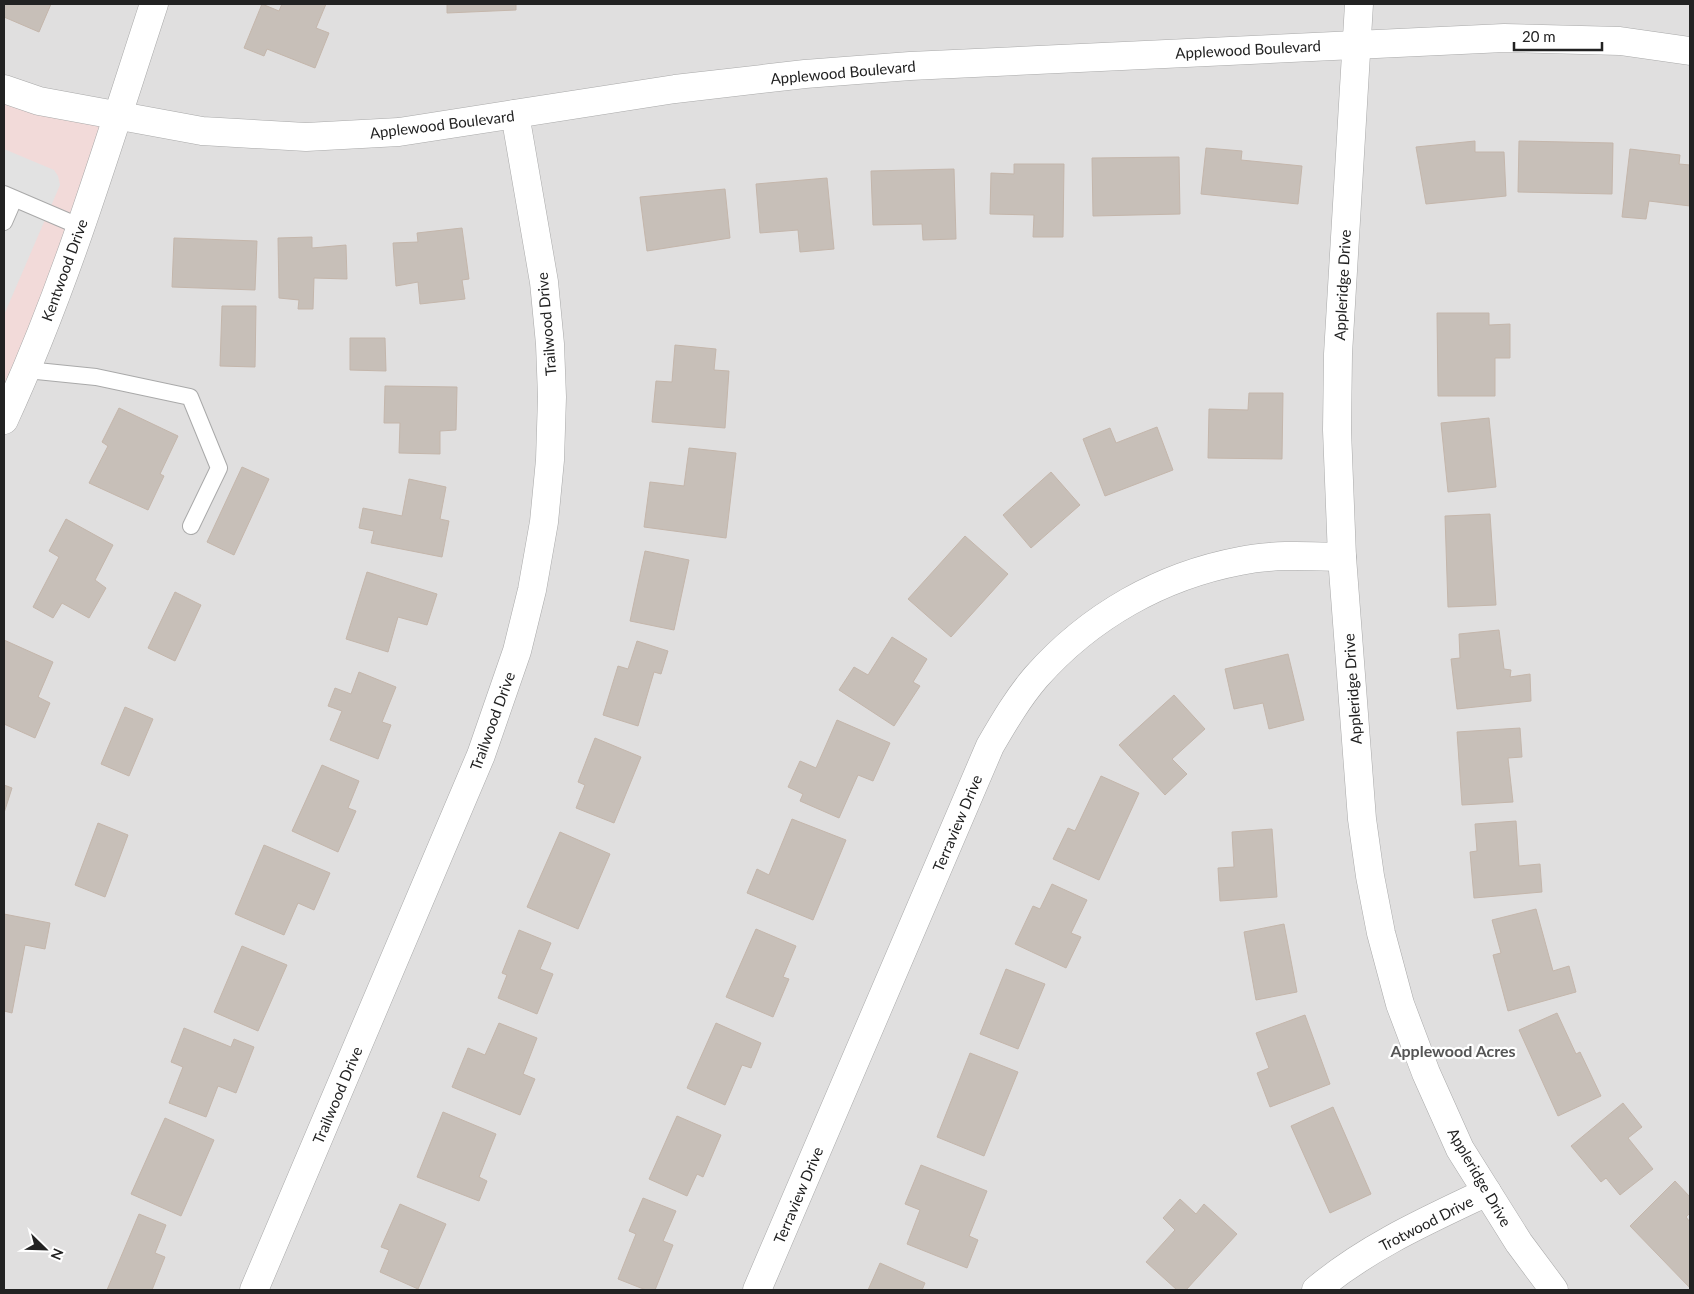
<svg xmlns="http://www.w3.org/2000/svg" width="1694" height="1294" viewBox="0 0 1694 1294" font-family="Lato,sans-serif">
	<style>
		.residential { fill: #e0dfdf }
		.commercial { fill: #f2dad9 }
		.parking { fill: #e2e2e2 }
		.building { fill: #c7bfb8; stroke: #c4b6ab }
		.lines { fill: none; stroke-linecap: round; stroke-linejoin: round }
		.lane-casing { stroke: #a9a9a9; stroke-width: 18 }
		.street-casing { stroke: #a9a9a9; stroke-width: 29 }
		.lane { stroke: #fff; stroke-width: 16 }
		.street { stroke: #fff; stroke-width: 28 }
		.labels { text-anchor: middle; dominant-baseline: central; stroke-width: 4.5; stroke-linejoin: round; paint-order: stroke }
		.street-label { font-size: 15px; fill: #222; stroke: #fff }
		.neighbourhood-label { font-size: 16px; font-weight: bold; fill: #555; stroke: #fff }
	</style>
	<rect width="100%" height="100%" fill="#f2efe9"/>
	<rect class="residential" x="4" y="4" width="1686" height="1286"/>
	<path class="commercial" d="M4,89L116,117L4,420Z"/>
	<path class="parking" d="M4,149L54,170L58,176L60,185L4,315Z"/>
	<g class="building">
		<path d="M4,4H51L39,32L4,17Z"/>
		<path d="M262,4L279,11L282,4H326L316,28L329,33L315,68L267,49L264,56L244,48Z"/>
		<path d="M447,4H516V10L447,13Z"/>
		<path d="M1475,141V152H1504L1506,196L1426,204L1416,147Z"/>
		<path d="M1519,141L1613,143L1612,194L1518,192Z"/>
		<path d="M1206,148L1242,151L1241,160L1302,166L1298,204L1201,194Z"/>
		<path d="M1630,149L1680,155L1679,164L1690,165V206L1649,201L1646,219L1622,217Z"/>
		<path d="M1179,157L1180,214L1093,216L1092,158Z"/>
		<path d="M1014,164H1064L1063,237H1033L1034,215L990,214L991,173L1014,174Z"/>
		<path d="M954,169L956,239L923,240L922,224L873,225L871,171Z"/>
		<path d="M827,178L834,249L800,252L798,230L760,233L756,184Z"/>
		<path d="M725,189L730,238L647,251L640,197Z"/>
		<path d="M462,228L469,279L462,280L465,299L420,304L418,282L396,286L393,243L418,242L417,233Z"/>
		<path d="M312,237V248L346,245L347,279L314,278L313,309H298L299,300L279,298L278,238Z"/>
		<path d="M174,238L257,241L255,290L172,287Z"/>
		<path d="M222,306H256L255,367L220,366Z"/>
		<path d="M1437,313H1489V325L1510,324V358H1495V396H1438Z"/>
		<path d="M350,338H385L386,371L350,370Z"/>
		<path d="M675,345L716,349L714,370L729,371L725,428L652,422L656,381L672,382Z"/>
		<path d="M385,386L457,387L456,430L440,431V454L399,453L400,423H384Z"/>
		<path d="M1249,393H1283L1282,459L1208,458L1209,409L1248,410Z"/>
		<path d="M119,408L178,436L160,474L164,476L148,510L89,483L108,446L102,442Z"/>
		<path d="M1489,418L1496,487L1448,492L1441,423Z"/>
		<path d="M1157,427L1173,470L1105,496L1083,439L1110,428L1116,443Z"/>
		<path d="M689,448L736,453L726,538L644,527L650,482L684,486Z"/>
		<path d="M242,467L269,479L234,555L207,542Z"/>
		<path d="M1051,472L1080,505L1031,548L1003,515Z"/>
		<path d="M409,479L446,487L440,519L449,521L442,557L371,543L374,531L359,528L363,508L402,516Z"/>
		<path d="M1490,514L1496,605L1448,607L1445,516Z"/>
		<path d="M66,519L113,545L95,580L106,588L89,618L62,603L53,618L33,607L59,557L49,551Z"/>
		<path d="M965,536L1008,574L951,637L908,599Z"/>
		<path d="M645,551L689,560L674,630L630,621Z"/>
		<path d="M367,572L437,594L427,625L398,617L388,652L346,639Z"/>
		<path d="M175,592L201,605L175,661L148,648Z"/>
		<path d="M1499,630L1504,669L1511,670L1510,677L1530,674L1531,701L1457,709L1451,659L1460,658L1459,634Z"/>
		<path d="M892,637L927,659L913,682L920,686L894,726L839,690L854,667L868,675Z"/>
		<path d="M4,640L53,662L38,697L50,703L35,738L4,724Z"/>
		<path d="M637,641L668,651L661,674L654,672L638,726L603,715L618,666L628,669Z"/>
		<path d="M1288,654L1304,720L1269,729L1263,703L1234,709L1225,669Z"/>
		<path d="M359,672L396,687L382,722L391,725L378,759L330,740L342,711L328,706L335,688L351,694Z"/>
		<path d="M1174,695L1205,729L1172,759L1187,774L1165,795L1119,745Z"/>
		<path d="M125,707L153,719L129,776L101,764Z"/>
		<path d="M837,720L890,743L873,781L858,775L839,818L800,801L803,794L788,787L800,761L816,768Z"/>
		<path d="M1520,728L1522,757L1508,758L1513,802L1462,805L1457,732Z"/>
		<path d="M595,738L641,757L614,823L576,808L585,785L578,782Z"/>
		<path d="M322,765L359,781L348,808L356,811L338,852L292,831Z"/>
		<path d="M1101,776L1139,793L1099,880L1053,859L1068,828L1075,831Z"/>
		<path d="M4,785L12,788L4,813Z"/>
		<path d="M792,819L846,840L813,920L747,893L757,869L769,875Z"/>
		<path d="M1516,821L1519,866L1540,864L1542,892L1474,898L1470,852L1477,851L1475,824Z"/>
		<path d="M98,823L128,835L105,897L75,885Z"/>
		<path d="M1272,829L1277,897L1220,901L1218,868L1234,867L1232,832Z"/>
		<path d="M560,832L610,854L578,929L527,907Z"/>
		<path d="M264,845L330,873L314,910L298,903L284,935L235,914Z"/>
		<path d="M1052,884L1087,900L1071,933L1081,937L1066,968L1015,944L1033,906L1040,909Z"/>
		<path d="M1536,909L1553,971L1569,966L1576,992L1508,1011L1493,955L1501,953L1492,920Z"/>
		<path d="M4,914L50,923L45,949L25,945L12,1013L4,1011Z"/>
		<path d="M1284,924L1297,992L1256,1000L1244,932Z"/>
		<path d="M756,929L796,946L783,977L789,979L773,1017L726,997Z"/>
		<path d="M519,930L551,943L540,969L553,974L537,1014L498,998L507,975L502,973Z"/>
		<path d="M242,946L287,965L258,1031L214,1012Z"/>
		<path d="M1006,969L1045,984L1018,1049L980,1034Z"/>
		<path d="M1557,1013L1576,1054L1580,1052L1601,1096L1558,1116L1519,1030Z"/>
		<path d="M1305,1015L1330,1084L1270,1107L1257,1073L1269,1068L1256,1033Z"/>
		<path d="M499,1023L537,1038L523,1074L535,1079L520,1115L452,1087L468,1048L485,1055Z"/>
		<path d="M716,1023L761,1043L751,1068L742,1065L725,1105L687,1088Z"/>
		<path d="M184,1028L231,1047L234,1039L254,1047L236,1093L218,1086L206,1117L169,1103L183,1067L171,1062Z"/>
		<path d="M970,1053L1018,1072L984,1156L937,1137Z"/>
		<path d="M1623,1103L1642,1127L1628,1138L1653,1169L1620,1195L1606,1178L1601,1182L1571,1146Z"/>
		<path d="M1333,1107L1371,1194L1330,1213L1291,1126Z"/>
		<path d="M443,1112L496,1134L479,1177L487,1181L479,1201L417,1177Z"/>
		<path d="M677,1116L721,1135L703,1177L697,1174L687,1196L649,1179Z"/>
		<path d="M165,1118L214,1140L181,1216L131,1194Z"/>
		<path d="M921,1165L987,1191L969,1236L978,1240L967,1268L907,1244L920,1210L905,1204Z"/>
		<path d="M1675,1181L1690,1197V1213L1686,1217L1690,1222V1288L1630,1226Z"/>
		<path d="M643,1198L676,1211L663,1241L673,1245L655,1290H646L618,1279L636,1234L629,1231Z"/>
		<path d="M1180,1199L1196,1214L1204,1204L1237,1234L1186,1290H1177L1146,1262L1175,1230L1163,1218Z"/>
		<path d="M400,1204L446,1224L418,1289L380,1272L389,1250L381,1247Z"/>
		<path d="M139,1214L166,1225L155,1253L165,1257L152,1290H107Z"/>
		<path d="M880,1263L925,1283L922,1290H868Z"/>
	</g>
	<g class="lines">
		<g class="lane-casing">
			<g id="lane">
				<path d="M4,194L81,227"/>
				<path d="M4,222L14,199"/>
				<path d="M27,370L96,377L190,397L219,468L191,526"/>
			</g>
		</g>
		<g class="street-casing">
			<g id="street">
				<path d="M1359,4L1338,354L1337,430L1342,557L1362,819L1370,876L1381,933L1400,1004L1426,1073L1460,1149L1519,1243L1554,1290"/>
				<path d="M4,89L39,101L202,131L306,137L399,132L675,89L805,74L910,66L1504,38L1620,41L1690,51"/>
				<path d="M4,420C66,286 108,144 154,4"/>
				<path d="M254,1290L481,755L517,651L532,590L544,522L550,460L552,397L550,344L544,282L515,114"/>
				<path d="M757,1290L990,746C1004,722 1018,698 1036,677C1090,616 1161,576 1240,561C1273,554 1308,556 1342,557"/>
				<path d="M1316,1290C1367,1247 1428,1220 1487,1192"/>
			</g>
		</g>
		<use href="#lane" class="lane"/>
		<use href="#street" class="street"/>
	</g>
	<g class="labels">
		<g class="street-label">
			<text transform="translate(1248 49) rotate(-3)">Applewood Boulevard</text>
			<text transform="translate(843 72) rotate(-5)">Applewood Boulevard</text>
			<text transform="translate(442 124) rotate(-7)">Applewood Boulevard</text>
			<text transform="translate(64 270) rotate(-70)">Kentwood Drive</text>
			<text transform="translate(1342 285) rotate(-87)">Appleridge Drive</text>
			<text transform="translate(546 324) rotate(-95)">Trailwood Drive</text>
			<text transform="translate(1352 689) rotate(-94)">Appleridge Drive</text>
			<text transform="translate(492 721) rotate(-70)">Trailwood Drive</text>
			<text transform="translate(957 823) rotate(-67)">Terraview Drive</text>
			<text transform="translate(337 1095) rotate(-67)">Trailwood Drive</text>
			<text transform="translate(1480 1177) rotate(60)">Appleridge Drive</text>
			<text transform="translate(798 1195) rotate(-67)">Terraview Drive</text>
			<text transform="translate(1426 1223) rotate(-27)">Trotwood Drive</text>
		</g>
		<g class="neighbourhood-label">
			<text x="1453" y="1050">Applewood Acres</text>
		</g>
	</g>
	<rect width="1694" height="1294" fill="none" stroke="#222222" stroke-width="10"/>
	<g transform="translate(45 1249) rotate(113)" stroke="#ffffff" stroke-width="4" paint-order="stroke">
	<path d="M0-4L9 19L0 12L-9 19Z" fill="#222222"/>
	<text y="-8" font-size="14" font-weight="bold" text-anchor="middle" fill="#222222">N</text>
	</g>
	<path d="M1514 42v8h88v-8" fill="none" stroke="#222222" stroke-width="2.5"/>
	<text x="1522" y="42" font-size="15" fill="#222222" stroke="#ffffff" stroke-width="4" paint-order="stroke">20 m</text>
</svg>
